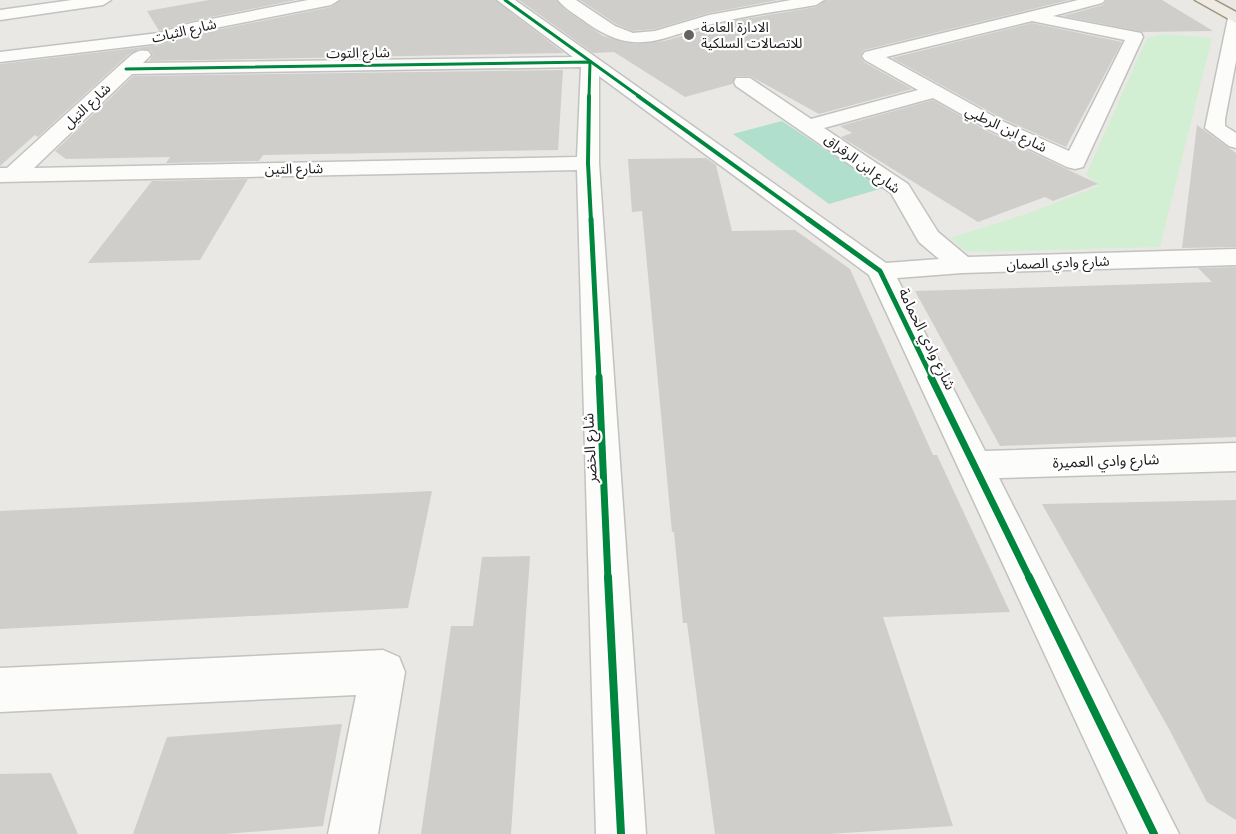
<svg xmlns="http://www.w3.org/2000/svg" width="1236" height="834" viewBox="0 0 1236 834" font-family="'Nunito Sans','Noto Sans Arabic',sans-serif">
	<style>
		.park { fill: #d2efd4 }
		.pitch { fill: #b1dfcd }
		.building { fill: #d0cecb }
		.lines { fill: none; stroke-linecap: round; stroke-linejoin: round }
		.minor-casing { stroke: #c2c2c0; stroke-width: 3 }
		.major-casing { stroke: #9d9683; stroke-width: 3 }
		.minor { fill: #fcfcfb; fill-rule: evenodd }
		.major { fill: #efebe3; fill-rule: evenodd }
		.cycleway-far4-casing { stroke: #fff; stroke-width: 5 }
		.cycleway-far3-casing { stroke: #fff; stroke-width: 6 }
		.cycleway-far2-casing { stroke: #fff; stroke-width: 8 }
		.cycleway-far1-casing { stroke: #fff; stroke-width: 10 }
		.cycleway-casing { stroke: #fff; stroke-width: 12 }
		.cycleway-far4 { stroke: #00873e; stroke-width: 3 }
		.cycleway-far3 { stroke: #00873e; stroke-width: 4 }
		.cycleway-far2 { stroke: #00873e; stroke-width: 5 }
		.cycleway-far1 { stroke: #00873e; stroke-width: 7 }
		.cycleway { stroke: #00873e; stroke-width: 8 }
		.poi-dot { fill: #636361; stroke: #fff; stroke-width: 2 }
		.labels { text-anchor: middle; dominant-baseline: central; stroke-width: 4.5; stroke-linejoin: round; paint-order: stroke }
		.far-poi-label { font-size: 14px; fill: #1b1b1b; stroke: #fff; text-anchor: start }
		.far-street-label { font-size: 14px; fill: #1b1b1b; stroke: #fff }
		.street-label { font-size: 15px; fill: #1b1b1b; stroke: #fff }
	</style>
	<rect width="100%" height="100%" fill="#e9e8e4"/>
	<path class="park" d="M1164,34L1212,38L1160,247L967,252L950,238L1026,214L1099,186L1086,175L1147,38Z"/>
	<path class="pitch" d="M782,121L883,188L829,204L733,134Z"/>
	<g class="building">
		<path d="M209,0H296L191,21L159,31L147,11Z"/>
		<path d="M341,0H495L564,53L149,61L153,55L150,50L139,49L128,55L38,137L35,135L0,166V64L161,45L196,34L331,7Z"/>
		<path d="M519,0H556L567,11L603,36L635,44L664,41L738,20L816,7L826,0H1069L864,50L860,56L864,62L912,89L819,114L750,76H736L732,84L685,97L614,52L593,53Z"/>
		<path d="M580,0H778L709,13L655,29L633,31L616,24Z"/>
		<path d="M1107,0H1162L1213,31L1143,32L1063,16L1103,5Z"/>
		<path d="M1032,23L1122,42L1066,147L1003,119L892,58Z"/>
		<path d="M563,70L558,150L263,155L259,161L166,163L170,157L66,159L55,151L133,76Z"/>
		<path d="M933,100L987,131L1098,184L1053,201L1045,197L978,222L841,137L852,133L840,126Z"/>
		<path d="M1197,125L1236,153V247L1182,248Z"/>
		<path d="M706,158L716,165L732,231L795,230L850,269L933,455H937L1010,612L883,617L953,826L829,834H715L687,623H683L674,532H672L642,211L632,212L628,159Z"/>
		<path d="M248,179L200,260L88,263L152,181Z"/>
		<path d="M1236,267V437L1000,446L915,291L1212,282L1198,268Z"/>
		<path d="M432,491L408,608L0,629V511Z"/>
		<path d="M1236,500V820L1207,802L1169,729L1042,504Z"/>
		<path d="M530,556L511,834H421L451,626H473L482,557Z"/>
		<path d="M342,724L323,826L225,834H133L167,737Z"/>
		<path d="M51,773L78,834H0V774Z"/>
	</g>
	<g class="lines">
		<g class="minor-casing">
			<g id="minor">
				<path d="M72,0H111L103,5L0,20V10Z"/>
				<path d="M308,0H339L331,5L195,32L161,43L0,62V52L159,33L191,23Z"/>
				<path d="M497,0H515L886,263L939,259L919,242L891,193L736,86L734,82L736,78H750L811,119L918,90L865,60L862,56L865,52L1078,0H1105L1102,3L1053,16L1141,33L1143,37L1083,167L1075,169L1067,167L988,129L933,98L824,128L908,184L938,232L968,257L1236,249V265L962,273L897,278L985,451L1236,443V471L999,478L1179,834H1128L869,275L599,76V163L646,834H596L577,170L0,182V168H7L120,65C129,58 135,48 148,51L151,55L143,63L573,57ZM1032,21L1125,40L1069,151L1002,121L886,57ZM581,67L577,157L34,168L132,74Z"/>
				<path d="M558,0H576L615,26L633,33L655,31L709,15L791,0H824L816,5C782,11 746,15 712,24C661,37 637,58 587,23C578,16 565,9 558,0Z"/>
				<path d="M1236,13V61L1225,119V126L1236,133V148L1229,146L1205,128L1228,18Z"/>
				<path d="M383,650L399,657L405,672L378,834H328L356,695L0,712V668Z"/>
			</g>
		</g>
		<g class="major-casing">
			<path id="major" d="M1195,0H1214L1236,12V23Z"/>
		</g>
		<use href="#minor" class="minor"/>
		<use href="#major" class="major"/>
		<g class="cycleway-far4-casing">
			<g id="cycleway-far4">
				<path d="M505,0L640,97"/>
				<path d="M126,69L590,62L589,97"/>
			</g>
		</g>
		<g class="cycleway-far3-casing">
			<g id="cycleway-far3">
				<path d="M589,96L588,163L591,221"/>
				<path d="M638,96L811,221"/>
			</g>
		</g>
		<g class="cycleway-far2-casing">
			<g id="cycleway-far2">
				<path d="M591,219L599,378"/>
				<path d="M808,219L880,271L932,378"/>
			</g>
		</g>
		<g class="cycleway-far1-casing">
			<g id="cycleway-far1">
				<path d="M599,377L608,579"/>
				<path d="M931,377L1030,579"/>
			</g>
		</g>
		<g class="cycleway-casing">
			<g id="cycleway">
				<path d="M608,577L621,834"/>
				<path d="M1029,577L1154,834"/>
			</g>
		</g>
		<use href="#cycleway-far4" class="cycleway-far4"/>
		<use href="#cycleway-far3" class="cycleway-far3"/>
		<use href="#cycleway-far2" class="cycleway-far2"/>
		<use href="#cycleway-far1" class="cycleway-far1"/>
		<use href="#cycleway" class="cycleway"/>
	</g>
	<circle class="poi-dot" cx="689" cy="35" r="6"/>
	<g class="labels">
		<g class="far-poi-label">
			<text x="701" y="27">الادارة العامة<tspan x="701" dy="16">للاتصالات السلكية</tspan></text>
		</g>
		<g class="far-street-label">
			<text transform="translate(184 31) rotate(-13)">شارع الثبات</text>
			<text transform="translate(358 53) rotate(-1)">شارع التوت</text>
			<text transform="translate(87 106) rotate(-43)">شارع التيل</text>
			<text transform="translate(1006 129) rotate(26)">شارع ابن الرطبي</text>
			<text transform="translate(862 164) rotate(36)">شارع ابن الرقراق</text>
			<text transform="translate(294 169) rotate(-1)">شارع التين</text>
			<text transform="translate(1058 263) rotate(-2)">شارع وادي الصمان</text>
		</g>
		<g class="street-label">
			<text transform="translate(927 339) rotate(64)">شارع وادي الحمامة</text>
			<text transform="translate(590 448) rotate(-93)">شارع الخضر</text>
			<text transform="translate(1106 461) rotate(-2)">شارع وادي العميرة</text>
		</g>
	</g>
</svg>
